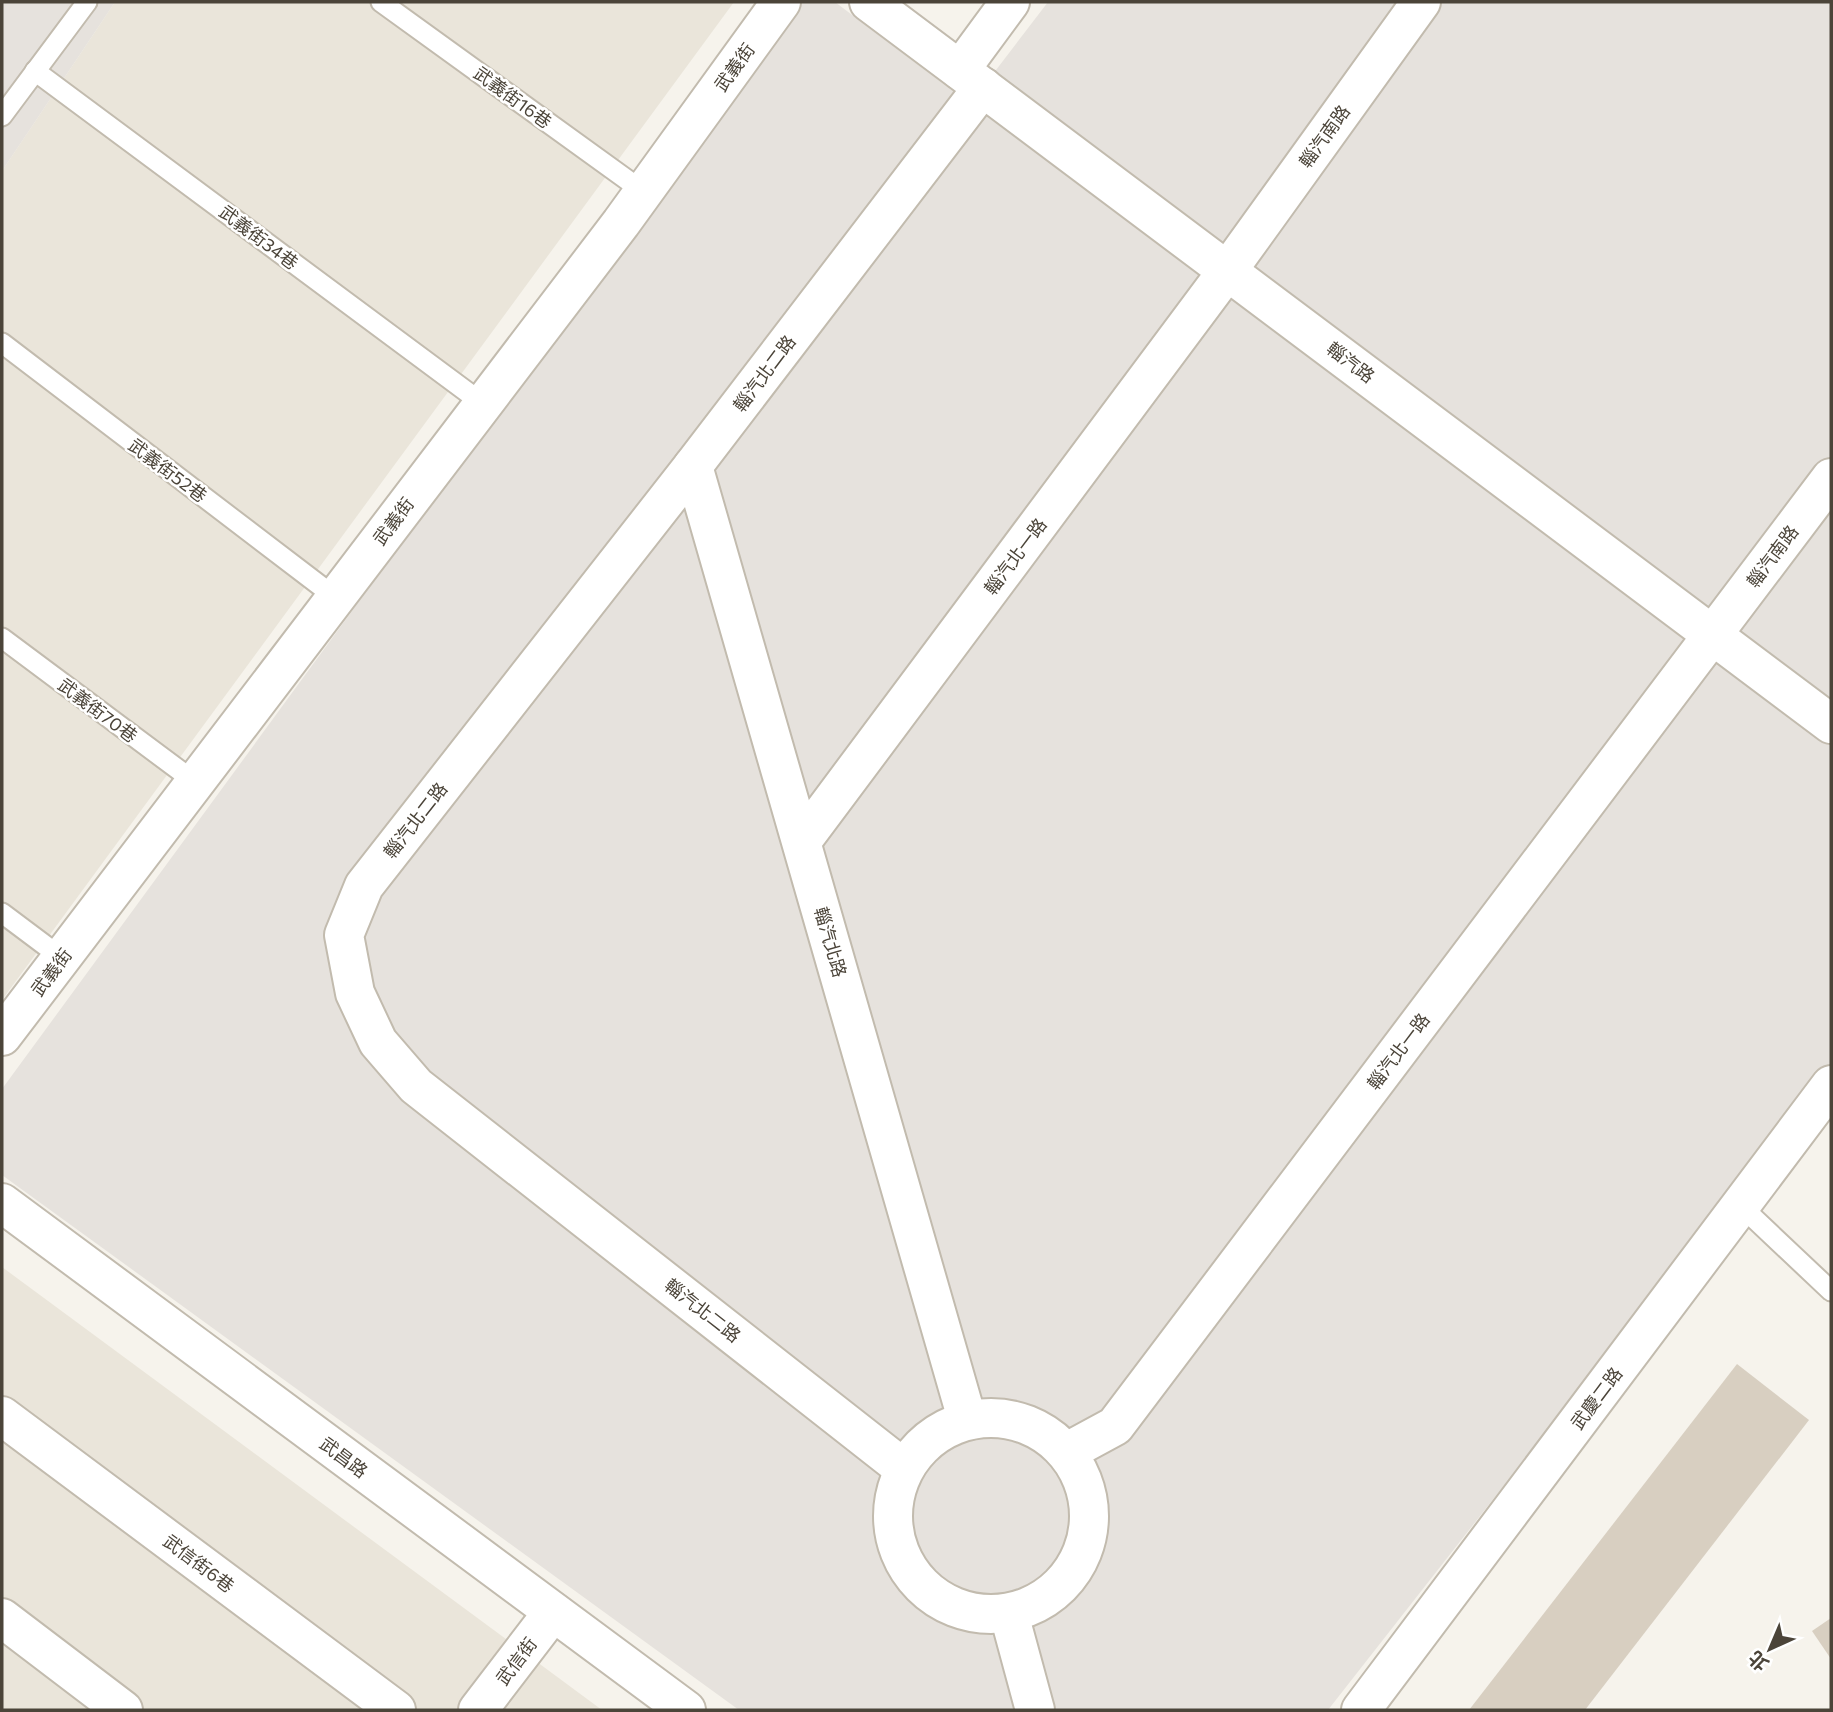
<svg xmlns="http://www.w3.org/2000/svg" width="1833" height="1712" viewBox="0 0 1833 1712" font-family="Commissioner,'Noto Sans TC',sans-serif">
	<style>
		.residential { fill: #eae5da }
		.industrial { fill: #e6e2dd }
		.building { fill: #d8cfc1 }
		.lines { fill: none; stroke-linecap: round; stroke-linejoin: round }
		.service-casing { stroke: #c2bbae; stroke-width: 23 }
		.minor-casing { stroke: #c2bbae; stroke-width: 42 }
		.service { stroke: #fff; stroke-width: 19 }
		.minor { stroke: #fff; stroke-width: 38 }
		.labels { text-anchor: middle; dominant-baseline: central; stroke-width: 5; stroke-linejoin: round; paint-order: stroke }
		.street-label { font-size: 18px; fill: #4b4439; stroke: #fff }
	</style>
	<rect width="100%" height="100%" fill="#f6f3ec"/>
	<g class="residential">
		<path d="M115,2H734L2,1000V171Z"/>
		<path d="M2,1267L602,1710H2Z"/>
	</g>
	<g class="industrial">
		<path d="M2,2H115L2,171Z"/>
		<path d="M798,2H835L970,104L1048,2H1831V1068L1328,1710H739L2,1175V1089Z"/>
	</g>
	<g class="building">
		<path d="M1737,1364L1809,1420L1585,1710H1469Z"/>
		<path d="M1831,1618V1659L1812,1631Z"/>
	</g>
	<g class="lines">
		<g class="service-casing">
			<g id="service">
				<path d="M381,2L644,192"/>
				<path d="M35,71L482,403"/>
				<path d="M2,116L87,2"/>
				<path d="M2,343L335,597"/>
				<path d="M2,638L195,782"/>
				<path d="M2,913L62,958"/>
				<path d="M1741,1206L1831,1291"/>
			</g>
		</g>
		<g class="minor-casing">
			<g id="minor">
				<path d="M869,2L1831,724"/>
				<path d="M960,70L1010,2"/>
				<path d="M693,466L967,1419"/>
				<path d="M802,841L1228,270L1421,2"/>
				<path d="M2,1036L621,223L781,2"/>
				<path d="M2,1203L686,1710"/>
				<path d="M2,1416L396,1710"/>
				<circle cx="991" cy="1516" r="98"/>
				<path d="M1067,1452L1115,1426L1831,478"/>
				<path d="M903,1468L416,1086L378,1042L355,993L344,935L364,886L693,466L983,87"/>
				<path d="M1009,1614L1035,1710"/>
				<path d="M2,1618L123,1710"/>
				<path d="M478,1710L553,1612"/>
				<path d="M1361,1710L1831,1085"/>
			</g>
		</g>
		<use href="#service" class="service"/>
		<use href="#minor" class="minor"/>
	</g>
	<g class="labels">
		<g class="street-label">
			<text transform="translate(734 67) rotate(-54)">武義街</text>
			<text transform="translate(513 97) rotate(36)">武義街16巷</text>
			<text transform="translate(1324 136) rotate(-54)">輜汽南路</text>
			<text transform="translate(259 237) rotate(37)">武義街34巷</text>
			<text transform="translate(1351 362) rotate(37)">輜汽路</text>
			<text transform="translate(764 373) rotate(-53)">輜汽北二路</text>
			<text transform="translate(168 470) rotate(37)">武義街52巷</text>
			<text transform="translate(393 521) rotate(-53)">武義街</text>
			<text transform="translate(1015 556) rotate(-53)">輜汽北一路</text>
			<text transform="translate(1772 556) rotate(-53)">輜汽南路</text>
			<text transform="translate(98 710) rotate(37)">武義街70巷</text>
			<text transform="translate(415 820) rotate(-52)">輜汽北二路</text>
			<text transform="translate(831 942) rotate(74)">輜汽北路</text>
			<text transform="translate(51 972) rotate(-53)">武義街</text>
			<text transform="translate(1398 1051) rotate(-53)">輜汽北一路</text>
			<text transform="translate(703 1310) rotate(38)">輜汽北二路</text>
			<text transform="translate(1596 1398) rotate(-53)">武慶二路</text>
			<text transform="translate(344 1457) rotate(37)">武昌路</text>
			<text transform="translate(199 1563) rotate(37)">武信街6巷</text>
			<text transform="translate(516 1661) rotate(-53)">武信街</text>
		</g>
	</g>
	<rect width="1833" height="1712" fill="none" stroke="#4b4439" stroke-width="7"/>
	<g transform="translate(1770 1649) rotate(224)" stroke="#ffffff" stroke-width="5" paint-order="stroke">
	<path d="M0-5L12 26L0 18L-12 26Z" fill="#4b4439"/>
	<text y="-10" font-size="19" font-weight="bold" text-anchor="middle" fill="#4b4439">北</text>
	</g>
</svg>
